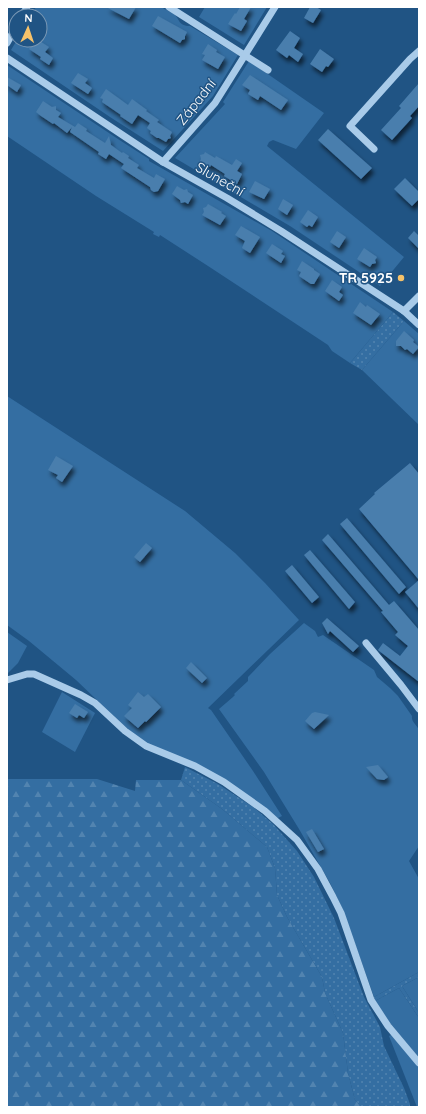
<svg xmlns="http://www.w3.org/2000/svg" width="426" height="1114" viewBox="0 0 426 1114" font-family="Quicksand,sans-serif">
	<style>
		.grass { fill: url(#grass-dots) }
		.forest { fill: url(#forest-firs) }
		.garden { fill: #346ea2 }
		.building { fill: #497ead; filter: url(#shadow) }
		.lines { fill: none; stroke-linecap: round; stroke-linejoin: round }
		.minor { stroke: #a9cbe9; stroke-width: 7 }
		.poi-dot { fill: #f6c26a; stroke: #205484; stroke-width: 1.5 }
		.labels { text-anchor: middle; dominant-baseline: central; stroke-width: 3; stroke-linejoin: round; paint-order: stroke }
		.street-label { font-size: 14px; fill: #fff; stroke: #205484 }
		.poi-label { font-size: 14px; font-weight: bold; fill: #fff; stroke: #205484; text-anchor: end }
	</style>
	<defs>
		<pattern id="grass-dots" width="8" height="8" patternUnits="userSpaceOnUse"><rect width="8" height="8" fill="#346ea2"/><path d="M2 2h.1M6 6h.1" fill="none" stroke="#5284b0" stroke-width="1.8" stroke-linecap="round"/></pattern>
		<pattern id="forest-firs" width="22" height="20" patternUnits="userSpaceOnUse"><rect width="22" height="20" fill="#346ea2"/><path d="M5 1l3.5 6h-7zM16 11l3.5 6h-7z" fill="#5284b0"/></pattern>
		<filter id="shadow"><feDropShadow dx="2.5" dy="4.5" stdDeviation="2" flood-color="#0009"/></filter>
	</defs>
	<rect width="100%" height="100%" fill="#205484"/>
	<g class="grass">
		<path d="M393,312L404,321L362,370L350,363Z"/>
		<path d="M185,767L218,784L253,807L273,824L297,851L314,877L334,918L364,997L380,1027L384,1046L404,1088L410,1104V1107H361L355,1100L348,1073L343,1033L325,993L322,977L287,917L277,895L275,868L267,847L222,809L181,780Z"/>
		<path d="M419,972V977L402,986L419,1013V1018L399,988L375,1001L374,997Z"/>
	</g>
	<path class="forest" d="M7,779H97L135,791L136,780H181L222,809L267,847L275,868L277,895L287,917L322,977L325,993L343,1033L348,1073L355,1100L361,1107H7Z"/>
	<g class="garden">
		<path d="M36,7H161C165,9 170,12 174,14C180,19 178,26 190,26L238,55L213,96L163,151L110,117L11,50L17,40H40V16H31Z"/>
		<path d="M205,7H267L244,45L199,17Z"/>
		<path d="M249,61L324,113L296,149L273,140L269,142L267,146L404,257L380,286L290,226L175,158L225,104L223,102Z"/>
		<path d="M7,65L121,141L149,159V161L272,231L393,312L350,363L332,351L328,345L208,266L160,235L159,237L153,234L154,232L96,196L7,136Z"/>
		<path d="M404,321L419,334V425L362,370Z"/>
		<path d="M7,396L185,511L235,553L265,583L299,620L208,708L211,710L253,771L282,816L278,818L254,799L142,741L120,722L76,680L29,641L7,625Z"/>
		<path d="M304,623L315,631L318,637L323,635L374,670L377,677L390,688L398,696L412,716C411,722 417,725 419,730V846L409,861L419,879V972L374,997L343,910L330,883L299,829L264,772L219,709L233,697L235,695L234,694L248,681V677L270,654Z"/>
		<path d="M7,632L27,646L18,663L7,674Z"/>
		<path d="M62,692L95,713L75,752L42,732Z"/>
		<path d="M419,977V1013L402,986Z"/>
		<path d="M399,988L419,1018V1058L390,1023L375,1001Z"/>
		<path d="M391,1035L419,1067V1107H417L389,1036Z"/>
	</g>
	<g class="building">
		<path d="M106,7H136L129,19Z"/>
		<path d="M240,7H251L244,19L247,21L241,31L228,24L235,13L236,14Z"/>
		<path d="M310,7H316L321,10L313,23L304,18Z"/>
		<path d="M158,16L187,32L185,36V39L182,40L180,43L152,26Z"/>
		<path d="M290,31L300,38L294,48L303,54L298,62L289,55L287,58L276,50Z"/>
		<path d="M35,40H38L49,47L45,52L53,58L49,65L40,59L41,57L29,49L31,46V42L34,41Z"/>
		<path d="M208,44L217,50L216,52L225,57L218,69L202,60L205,55L202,54Z"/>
		<path d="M320,49L334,59L328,67L326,66L322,72L310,64Z"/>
		<path d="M78,73L88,79L85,83L92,88L88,94L71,83Z"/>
		<path d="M250,75L288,100L281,110L260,96L258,100L248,94L250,90L242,85Z"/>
		<path d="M7,77L21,85L17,92L7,85Z"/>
		<path d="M419,83V106L410,116L412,118L392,140L381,130L401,108L399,106Z"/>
		<path d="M106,89L128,105L132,99L147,110L146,111L159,120L157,122L172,132L170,136L171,138L168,139L166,142L159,138H157L150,133L151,131L147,128L150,123L138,115L132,124L120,116L121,115L102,102L103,99L100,98Z"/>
		<path d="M43,101L52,107L56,106V110L61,113L58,117L75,127L78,123L87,129L86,131L105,143L109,136L111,145L122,153L123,152L129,156L128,158L139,165L137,168L154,178L156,174L165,179L158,191L154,192L151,190L150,187L121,168L124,164L109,154L106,159L98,154L99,152L70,132L72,127L67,133L54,123L53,124L41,116L36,112Z"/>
		<path d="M328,129L372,168L361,179L318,140Z"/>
		<path d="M205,152L215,158L216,156L232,165L236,159L242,163L237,171L242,174L237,184L224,176L225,174L211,165L210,167L200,161L201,159L200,155L204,154Z"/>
		<path d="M405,178L419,192V199L412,206L394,189Z"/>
		<path d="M255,181L270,189L264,199L249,192Z"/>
		<path d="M177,186L184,190L187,189L188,192L193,195L188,204L185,202L181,203L180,200L172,194Z"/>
		<path d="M283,199L293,205L287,215L278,209Z"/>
		<path d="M208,204L222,212L221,213L226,216L220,225L202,215L204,212L203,208L206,207Z"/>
		<path d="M308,210L318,217L312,227L309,225L307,227L300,222Z"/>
		<path d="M241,226L260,237L250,253L242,248L245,241L235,235Z"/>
		<path d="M337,231L346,237L339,248L330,242Z"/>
		<path d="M414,231L419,236V249L408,238Z"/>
		<path d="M272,244L283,251L281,254L285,256L281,263L266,253Z"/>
		<path d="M364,248L377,257L375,260L376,263L372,264L370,267L357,259Z"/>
		<path d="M302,261L314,269V270L320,274L314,284H311L299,276L301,272L297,270Z"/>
		<path d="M332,280L342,287L339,292L343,295L339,301L325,291Z"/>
		<path d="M360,302L366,307L367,305L380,314L371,325L353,313Z"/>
		<path d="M404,331L414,340L413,342L419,347L413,354L407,349L405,350L401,346H396V341Z"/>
		<path d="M56,456L73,466L62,482L56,478L58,475L48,470Z"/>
		<path d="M410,463L419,474V580L359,509L375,494L374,493Z"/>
		<path d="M347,518L406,587L399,594L340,524Z"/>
		<path d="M328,534L389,605L394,601L419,630V682L378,650L383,643L400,656L408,646L395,635L398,632L381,612L383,611L322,540Z"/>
		<path d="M146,543L152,548L140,562L134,557Z"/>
		<path d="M310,550L355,602L349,609L304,555Z"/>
		<path d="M292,565L319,597L312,603L285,571Z"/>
		<path d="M419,580V609L405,592Z"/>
		<path d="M327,618L359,646L353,652L330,631L328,634L322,623Z"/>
		<path d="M191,662L207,678L202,683L186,668Z"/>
		<path d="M138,692L144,697L148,694L161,707L146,722L145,721L138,728L124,716L132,708L128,705Z"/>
		<path d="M75,704L88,712L84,718L79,715L77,718L69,713Z"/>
		<path d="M315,712L329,715L314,729L305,721L312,713Z"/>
		<path d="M378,765L388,777L384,780L377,779L366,767Z"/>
		<path d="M312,829L324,849L318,852L306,832Z"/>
	</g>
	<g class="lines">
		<g class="minor">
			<path d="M169,7L268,70"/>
			<path d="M22,16L27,7"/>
			<path d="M7,43L16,27"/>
			<path d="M7,58L163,162L227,198L281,231L404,311L419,325"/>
			<path d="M374,149L350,126L410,59L419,51"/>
			<path d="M163,162L215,103L275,7"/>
			<path d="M404,311L419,296"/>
			<path d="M366,643L401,685L419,709"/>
			<path d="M7,680L27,674H34L81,695L95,703L125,731L146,746L195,766L224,782L265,811L297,840L318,869L333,897L341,913L371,1000L388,1026L419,1063"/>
		</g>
	</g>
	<circle class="poi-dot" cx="401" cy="278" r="4"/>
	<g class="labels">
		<g class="street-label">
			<text transform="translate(196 102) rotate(-52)">Západní</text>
			<text transform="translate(220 179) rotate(30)">Sluneční</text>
		</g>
		<g class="poi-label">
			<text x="393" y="278">TR 5925</text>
		</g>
	</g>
	<rect width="426" height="1114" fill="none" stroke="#ffffff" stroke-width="16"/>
	<g transform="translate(28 28) rotate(3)"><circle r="19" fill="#205484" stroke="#7998b5"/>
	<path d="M0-3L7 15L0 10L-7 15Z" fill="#f6c26a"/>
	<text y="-6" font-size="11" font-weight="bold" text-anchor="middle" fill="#ffffff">N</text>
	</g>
</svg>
